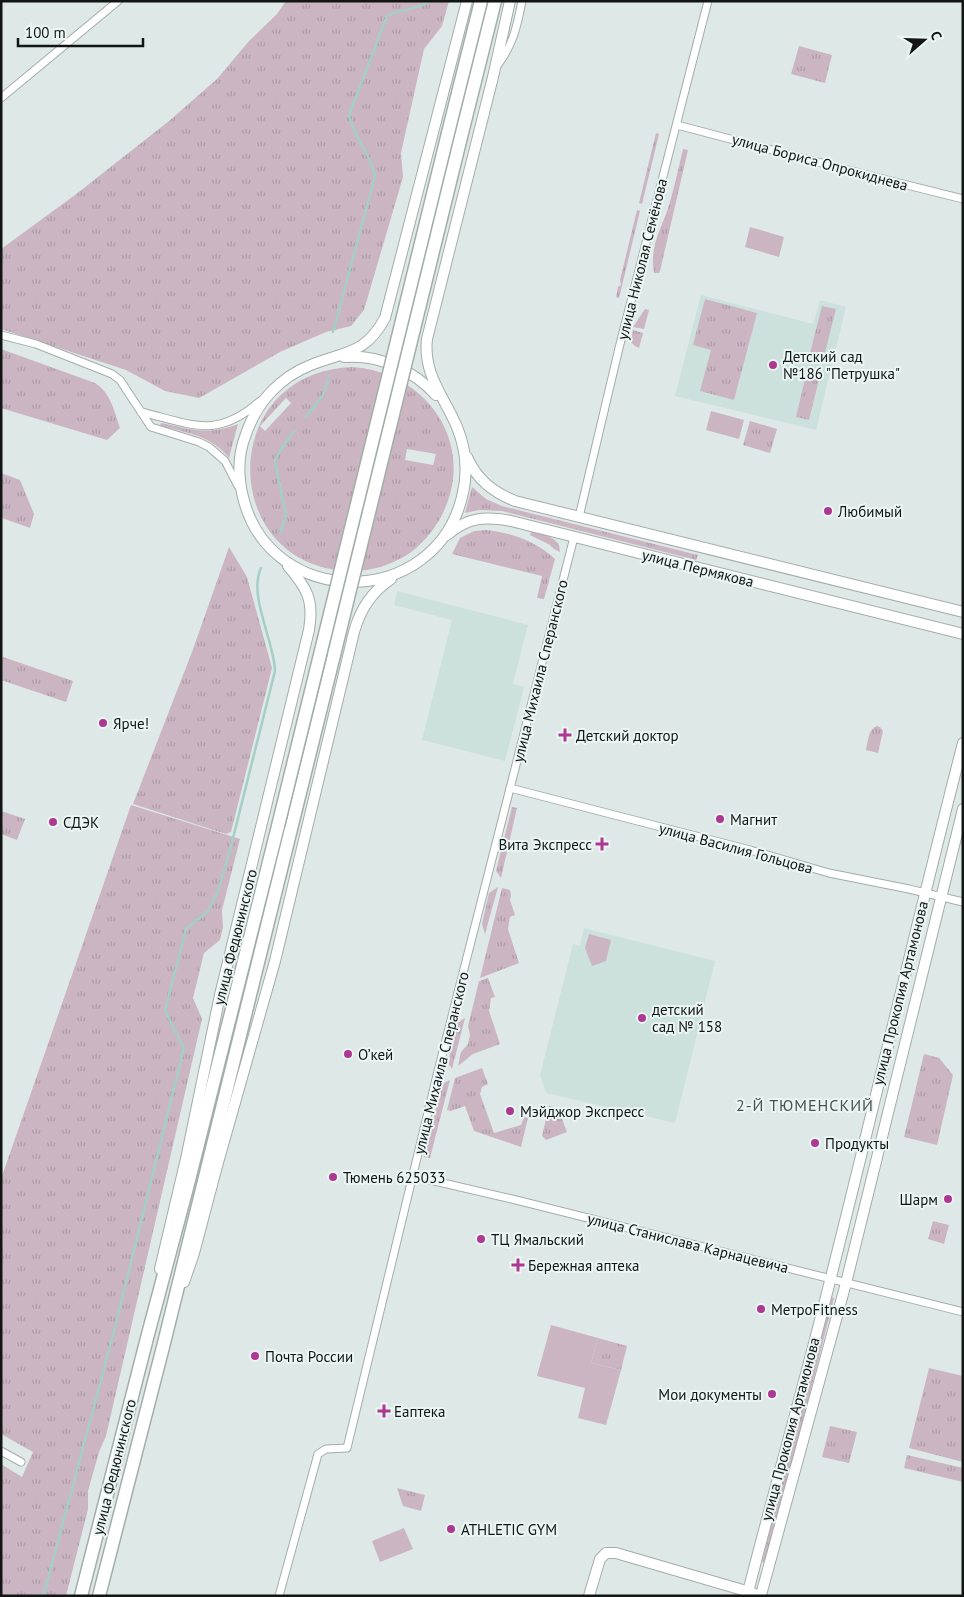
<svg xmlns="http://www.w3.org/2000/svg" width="964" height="1597" viewBox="0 0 964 1597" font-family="'PT Sans',sans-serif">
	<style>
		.built { fill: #cce0dc }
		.grass { fill: url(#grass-tufts); fill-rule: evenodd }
		.garden { fill: #cbb5c3 }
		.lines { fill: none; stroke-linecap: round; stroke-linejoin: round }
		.stream { stroke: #a4cfc6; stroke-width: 2.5 }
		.street-casing { stroke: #a2adaa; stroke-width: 9 }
		.secondary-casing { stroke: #a2adaa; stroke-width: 12 }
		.highway-casing { stroke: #a2adaa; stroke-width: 15 }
		.street { stroke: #fff; stroke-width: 7 }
		.secondary { stroke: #fff; stroke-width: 10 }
		.highway { stroke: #fff; stroke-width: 12 }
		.highway-bridge-casing { stroke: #a2adaa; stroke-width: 15; stroke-linecap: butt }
		.highway-bridge { stroke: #fff; stroke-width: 12 }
		.poi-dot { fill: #ac3892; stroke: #ebf6f4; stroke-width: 2 }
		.labels { text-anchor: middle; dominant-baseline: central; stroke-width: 4; stroke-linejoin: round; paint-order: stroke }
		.street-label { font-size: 15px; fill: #111514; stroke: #ebf6f4 }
		.poi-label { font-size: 15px; fill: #111514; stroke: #ebf6f4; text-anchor: start }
		.neighbourhood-label { font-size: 16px; letter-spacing: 1px; fill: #495250; stroke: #ebf6f4 }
	</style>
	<defs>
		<pattern id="grass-tufts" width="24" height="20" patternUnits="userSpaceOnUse" patternTransform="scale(1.25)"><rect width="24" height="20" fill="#cbb5c3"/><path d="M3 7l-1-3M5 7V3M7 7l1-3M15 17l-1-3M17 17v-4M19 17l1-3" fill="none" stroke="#ad9ba7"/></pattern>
	</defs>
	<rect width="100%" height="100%" fill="#dee9e7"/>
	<g class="built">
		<path d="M701,295L813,324L820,300L846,307L816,430L675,396Z"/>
		<path d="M397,591L528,625L513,684L524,687L505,761L422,740L452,620L394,605Z"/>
		<path d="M584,928L715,961L675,1123L546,1093L540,1075L573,944L580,946Z"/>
	</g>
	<g class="grass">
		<path d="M286,1H449L442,26L424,49L401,153L403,177L364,310L351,326L326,332L280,352L199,398L165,391L126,370L1,329V249L75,195L169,121L217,79L249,41L277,14Z"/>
		<path d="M799,46L832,55L825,83L791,74Z"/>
		<path d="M656,133L659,134L642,204L639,203Z"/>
		<path d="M683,149L688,150L660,271L659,273H654C649,244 663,227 670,202C675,184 679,166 683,149Z"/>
		<path d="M637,210L640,211L619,298L616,297L618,287L621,285L620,280Z"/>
		<path d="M705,299L757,313L734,400L700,391L711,350L693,345Z"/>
		<path d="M822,306L836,309L823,360L809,357Z"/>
		<path d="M645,309L649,310L644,329L633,327Z"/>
		<path d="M633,330L643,333L639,348L635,346L631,342Z"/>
		<path d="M1,349L95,383C111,393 114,411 120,428L107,440L1,408Z"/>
		<path d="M352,367C422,371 474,437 446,506C439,524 426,541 410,553C393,564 373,571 353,571C219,571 213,373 352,367ZM286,398L291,403L265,431L260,426ZM407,449L436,454L433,465L405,460Z"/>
		<path d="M806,375L819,379L809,420L796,417Z"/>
		<path d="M750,421L777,429L770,453L743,445Z"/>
		<path d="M161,423C192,429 207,436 238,424L229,458C212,436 186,432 160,426Z"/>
		<path d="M1,473L20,480L34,514L30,528L2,518L1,519Z"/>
		<path d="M472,487L486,499L502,506L698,555L696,560L502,511L479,510L465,513Z"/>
		<path d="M486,530C512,533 536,541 555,559L544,599L537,598L542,576L452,554L460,538L474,531Z"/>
		<path d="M531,532C544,535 560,536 560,552L554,549L550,545L530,535Z"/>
		<path d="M229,547L247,577L272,668L231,832L226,834L133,804L192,652Z"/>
		<path d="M3,657L73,681L66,702L1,680V663Z"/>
		<path d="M877,726L880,727L883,731L878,753L866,750C868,742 868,729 877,726Z"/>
		<path d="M131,805L240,839L222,910L223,927L220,940L204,953L193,998L202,1019L106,1436L99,1452L88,1491V1509L66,1596H1V1464L22,1477L33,1452L1,1434V1179Z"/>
		<path d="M512,807L517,808L501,878L496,871Z"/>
		<path d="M1,811L25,819L17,840L1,834Z"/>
		<path d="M498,887L485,934L482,924L489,893Z"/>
		<path d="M502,888L510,890L511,896L510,900L515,915L510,917L508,929L519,963L480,978Z"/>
		<path d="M488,978L495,997L491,998L489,1011L500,1044L473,1054L458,1066L461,1052L468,1044L470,1035L468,1026L479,981Z"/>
		<path d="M465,1018L452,1069L448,1063L457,1023Z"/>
		<path d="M924,1054L939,1058L953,1075L937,1145L904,1137Z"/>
		<path d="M482,1068L488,1084L482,1087L480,1094L494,1133L521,1125L524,1117L528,1118L521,1147L474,1131L465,1106L451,1111L447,1110L455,1078Z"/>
		<path d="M450,1080L430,1158L424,1157L441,1088L444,1083Z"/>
		<path d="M549,1106L558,1108L567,1132L546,1140L542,1136Z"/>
		<path d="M933,1221L949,1225L944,1244L928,1239Z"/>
		<path d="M829,1297L834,1298L767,1563L762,1562Z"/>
		<path d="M598,1338L627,1346L621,1370L591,1363Z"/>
		<path d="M929,1368L963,1376V1462L909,1448Z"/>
		<path d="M830,1426L857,1432L849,1463L822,1457Z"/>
		<path d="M907,1455L963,1468V1482L904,1468Z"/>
		<path d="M397,1488L425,1495L421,1511L403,1506Z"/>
	</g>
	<g class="garden">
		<path d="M750,227L784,237L779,257L745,247Z"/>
		<path d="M711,411L744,420L739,439L706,430Z"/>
		<path d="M589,934L611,940L606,961L592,966L585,948Z"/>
		<path d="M551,1325L598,1338L591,1363L621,1370L606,1425L578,1418L585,1388L537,1376Z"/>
		<path d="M404,1528L413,1549L380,1562L372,1541Z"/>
	</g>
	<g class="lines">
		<g class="stream">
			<path d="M333,332L375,176C371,154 353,137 349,115L387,16C401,9 417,10 430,1"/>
			<path d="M306,417L324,394L329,376"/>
			<path d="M280,533L286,516L275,461L278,454L294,431"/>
			<path d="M39,1596L44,1594L113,1335L184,1048L165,1011L186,929L208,911L218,891L229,854L275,671C274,640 248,596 261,568"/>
		</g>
		<g class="street-casing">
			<g id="street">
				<path d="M497,66C513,45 517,27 522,1"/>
				<path d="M1,98L118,1"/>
				<path d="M677,125L875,177L963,199"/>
				<path d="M1,335L36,344L112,374L120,380L151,427L199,442L209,447L225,461L238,486"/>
				<path d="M141,412C192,424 216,440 260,401"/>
				<path d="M579,517L619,348L708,1"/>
				<path d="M510,788L750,850L829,873L909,889L963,902"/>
				<path d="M413,1176L520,1201L963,1312"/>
				<path d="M1,1451L21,1462"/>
				<path d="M279,1596L318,1454L326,1449L347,1448L437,1075L574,537"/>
			</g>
		</g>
		<g class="secondary-casing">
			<g id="secondary">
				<path d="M467,1L385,318C365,355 345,351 311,365C280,377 257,402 246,434C238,454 238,477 243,497C270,610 434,610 462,497C468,474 466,449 457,427C444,396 423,375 427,339L493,77L510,1"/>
				<path d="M344,357C379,354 413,370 436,395"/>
				<path d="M467,457C477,480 493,492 515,501L963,612"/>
				<path d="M447,535C468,517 485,516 511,521L963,634"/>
				<path d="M160,1269L186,1159L220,995L309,630C314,600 307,588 288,566"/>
				<path d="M184,1282L194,1253L217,1166L275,961L354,632C360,610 371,592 391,579"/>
				<path d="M748,1592C775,1486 805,1382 831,1277C876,1099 917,921 963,743"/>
				<path d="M761,1595L846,1283L963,809"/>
				<path d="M589,1596L600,1559L606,1553H616L753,1593"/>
			</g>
		</g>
		<g class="highway-casing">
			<g id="highway">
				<path d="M448,133L481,1"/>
				<path d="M461,137L495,1"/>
				<path d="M81,1596L147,1338L187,1188L278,826"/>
				<path d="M99,1596L164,1343L334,655"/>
			</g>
		</g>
		<use href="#street" class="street"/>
		<use href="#secondary" class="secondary"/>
		<use href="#highway" class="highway"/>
		<g class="highway-bridge-casing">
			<g id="highway-bridge">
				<path d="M334,655L461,137"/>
				<path d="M278,826L448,133"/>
			</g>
		</g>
		<use href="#highway-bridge" class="highway-bridge"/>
	</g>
	<g class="poi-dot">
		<circle cx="773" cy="365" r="5"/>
		<circle cx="828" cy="511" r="5"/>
		<circle cx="103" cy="723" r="5"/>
		<path d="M562.5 727.5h5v5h5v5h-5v5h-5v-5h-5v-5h5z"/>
		<circle cx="720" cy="819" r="5"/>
		<circle cx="53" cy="822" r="5"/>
		<path d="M599.5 836.5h5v5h5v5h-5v5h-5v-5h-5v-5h5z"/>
		<circle cx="642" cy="1018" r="5"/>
		<circle cx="348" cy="1054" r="5"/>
		<circle cx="510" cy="1111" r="5"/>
		<circle cx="815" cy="1143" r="5"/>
		<circle cx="333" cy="1177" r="5"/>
		<circle cx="948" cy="1199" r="5"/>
		<circle cx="481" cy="1239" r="5"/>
		<path d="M515.5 1257.5h5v5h5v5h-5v5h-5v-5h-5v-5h5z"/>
		<circle cx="761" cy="1309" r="5"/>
		<circle cx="255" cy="1356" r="5"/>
		<circle cx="772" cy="1394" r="5"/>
		<path d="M381.5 1403.5h5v5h5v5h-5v5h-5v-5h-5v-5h5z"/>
		<circle cx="451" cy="1529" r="5"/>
	</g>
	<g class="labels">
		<g class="street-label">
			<text transform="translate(820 162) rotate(15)">улица Бориса Опрокиднева</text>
			<text transform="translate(642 259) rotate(-76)">улица Николая Семёнова</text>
			<text transform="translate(698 568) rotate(14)">улица Пермякова</text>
			<text transform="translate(540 671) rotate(-76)">улица Михаила Сперанского</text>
			<text transform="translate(736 848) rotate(15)">улица Василия Гольцова</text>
			<text transform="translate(235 937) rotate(-76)">улица Федюнинского</text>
			<text transform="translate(900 993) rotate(-76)">улица Прокопия Артамонова</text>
			<text transform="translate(441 1063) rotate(-76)">улица Михаила Сперанского</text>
			<text transform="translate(688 1243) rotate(14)">улица Станислава Карнацевича</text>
			<text transform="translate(790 1429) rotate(-75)">улица Прокопия Артамонова</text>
			<text transform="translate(114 1467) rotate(-76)">улица Федюнинского</text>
		</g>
		<g class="poi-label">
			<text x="783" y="356">Детский сад<tspan x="783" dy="17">№186 "Петрушка"</tspan></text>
			<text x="838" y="511">Любимый</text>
			<text x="113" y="723">Ярче!</text>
			<text x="576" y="735">Детский доктор</text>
			<text x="730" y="819">Магнит</text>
			<text x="63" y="822">СДЭК</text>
			<text x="592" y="844" text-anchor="end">Вита Экспресс</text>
			<text x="652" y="1009">детский<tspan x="652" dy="17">сад № 158</tspan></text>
			<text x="358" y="1054">О’кей</text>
			<text x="520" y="1111">Мэйджор Экспресс</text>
			<text x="825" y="1143">Продукты</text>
			<text x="343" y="1177">Тюмень 625033</text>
			<text x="938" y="1199" text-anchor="end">Шарм</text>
			<text x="491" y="1239">ТЦ Ямальский</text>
			<text x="528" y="1265">Бережная аптека</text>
			<text x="771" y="1309">МетроFitness</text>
			<text x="265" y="1356">Почта России</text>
			<text x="762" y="1394" text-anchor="end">Мои документы</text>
			<text x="394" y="1411">Еаптека</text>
			<text x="461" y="1529">ATHLETIC GYM</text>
		</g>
		<g class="neighbourhood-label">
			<text x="805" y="1105">2-Й ТЮМЕНСКИЙ</text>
		</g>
	</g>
	<rect width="964" height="1597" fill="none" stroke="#111514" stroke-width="5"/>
	<g transform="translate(924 40) rotate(70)" stroke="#ebf6f4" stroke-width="4" paint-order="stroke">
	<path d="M0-4L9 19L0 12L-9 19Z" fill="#111514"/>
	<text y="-8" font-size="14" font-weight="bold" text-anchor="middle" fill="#111514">С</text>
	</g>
	<path d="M18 38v8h125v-8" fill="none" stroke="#111514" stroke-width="2.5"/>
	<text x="25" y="38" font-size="15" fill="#111514" stroke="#ebf6f4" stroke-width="4" paint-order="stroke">100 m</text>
</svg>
